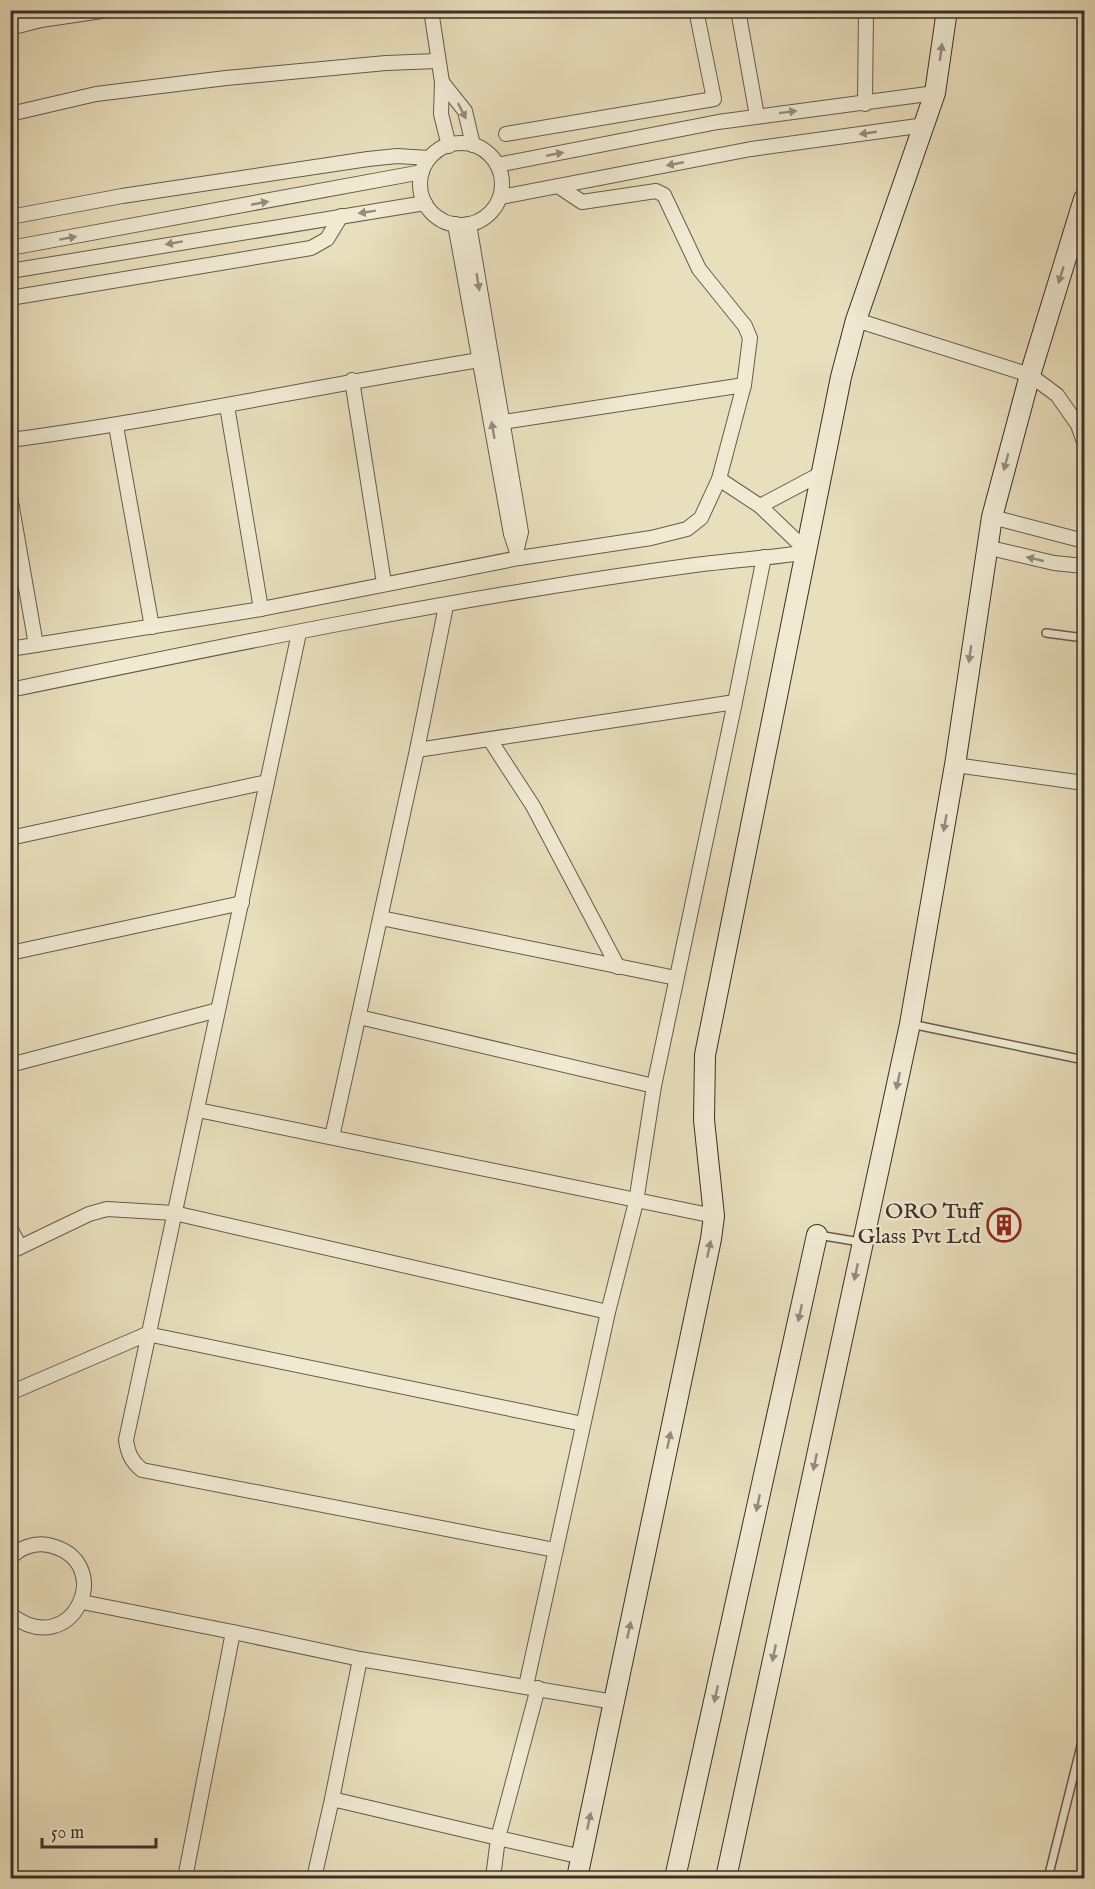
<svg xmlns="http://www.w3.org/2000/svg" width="1095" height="1889" viewBox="0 0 1095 1889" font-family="'IM FELL English',serif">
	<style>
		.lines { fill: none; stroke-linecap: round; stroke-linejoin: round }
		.service-casing { stroke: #685b4e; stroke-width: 10 }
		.minor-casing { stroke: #685b4e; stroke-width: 16 }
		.secondary-casing { stroke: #3d2f29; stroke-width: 22 }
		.service { stroke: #f0ead3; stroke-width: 7 }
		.minor { stroke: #f0ead3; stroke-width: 14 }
		.secondary { stroke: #f0ead3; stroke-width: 20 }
		.oneway { fill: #968c7e }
		.labels { text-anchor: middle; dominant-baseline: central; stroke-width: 4.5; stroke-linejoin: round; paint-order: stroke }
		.poi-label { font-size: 22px; fill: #3d2f29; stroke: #f0ead3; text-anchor: end }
	</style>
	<rect width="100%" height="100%" fill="#e8dfbc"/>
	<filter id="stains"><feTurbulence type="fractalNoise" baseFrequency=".00333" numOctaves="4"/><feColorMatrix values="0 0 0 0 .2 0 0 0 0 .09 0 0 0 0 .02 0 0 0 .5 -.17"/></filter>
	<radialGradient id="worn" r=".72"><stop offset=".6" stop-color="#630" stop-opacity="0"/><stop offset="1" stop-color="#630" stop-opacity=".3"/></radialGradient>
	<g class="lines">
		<g class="service-casing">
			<g id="service">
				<path d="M1046,633L1084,638"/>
				<path d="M911,1024L1084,1060"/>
				<path d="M818,1235L860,1242"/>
				<path d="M1048,1878L1084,1734"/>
			</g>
		</g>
		<g class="minor-casing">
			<g id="minor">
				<path d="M431,10L442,82L441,114L449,146"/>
				<path d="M738,10L757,116"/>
				<path d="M10,28L41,20L108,10"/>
				<path d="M442,82L465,111L473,145"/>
				<path d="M865,104L866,10"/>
				<path d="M10,114L96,94L226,78L386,63L437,61"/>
				<path d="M506,134L714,99L696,10"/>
				<circle cx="461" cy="184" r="41"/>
				<path d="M497,165L718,122L935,93"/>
				<path d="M501,197L751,149L925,125"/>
				<path d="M10,217L122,196L368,159L397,156L429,158"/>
				<path d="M455,224L511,534L519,558"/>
				<path d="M469,224L521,532L517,548"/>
				<path d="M10,248L422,172"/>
				<path d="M10,271L425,203"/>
				<path d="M10,298L311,248L327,239L341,216"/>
				<path d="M856,320L1030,375L1057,395L1078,425L1084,442"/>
				<path d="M352,380L384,583"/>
				<path d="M227,406L261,609"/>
				<path d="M503,422L744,385"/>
				<path d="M116,426L152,627"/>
				<path d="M10,440C168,419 323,385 480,360"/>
				<path d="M719,479L760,506L808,552"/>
				<path d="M10,496L36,645"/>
				<path d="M760,506L824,472"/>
				<path d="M992,517L1084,541"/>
				<path d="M986,547L1054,563L1084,566"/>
				<path d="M299,633L126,1440C128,1454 132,1462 142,1470L555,1550"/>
				<path d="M10,649L261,609L519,558L651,538L687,529L701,518L719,479L744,385L750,338L745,326L699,269L664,195L656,191L582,202L558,186"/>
				<path d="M10,690C237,643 465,596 695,565C733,560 771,558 808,552"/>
				<path d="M735,702L764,557"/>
				<path d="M490,740L533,806L618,967"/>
				<path d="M417,750L735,702L654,1086L636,1202L608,1312L526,1686"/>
				<path d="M955,765L1084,783"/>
				<path d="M10,838L267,782"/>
				<path d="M381,918L676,978"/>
				<path d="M10,953L242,903"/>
				<path d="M359,1017L654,1086"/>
				<path d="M10,1065L218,1010"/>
				<path d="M198,1110L714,1216"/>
				<path d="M332,1137L417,750L446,606"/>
				<path d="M10,1228L20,1247"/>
				<path d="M10,1252L89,1214L107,1209L174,1213L608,1312"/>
				<path d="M10,1393L147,1334L583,1424"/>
				<path d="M10,1559C18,1548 35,1542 48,1545C119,1560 73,1664 10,1614"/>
				<path d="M82,1602L233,1632"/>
				<path d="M538,1688L498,1838L582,1857"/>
				<path d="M332,1799L360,1659"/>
				<path d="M185,1878L233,1632L360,1659L614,1702"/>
				<path d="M314,1878L332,1799L498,1838L493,1878"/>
			</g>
		</g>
		<g class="secondary-casing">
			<g id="secondary">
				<path d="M577,1878L711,1239L714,1216L704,1120L705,1055L841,377L856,320L935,93L947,10"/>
				<path d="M675,1878L817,1235"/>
				<path d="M726,1878L910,1024L955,765L992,517L1030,375L1084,199"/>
			</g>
		</g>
		<use href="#service" class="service"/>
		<use href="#minor" class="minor"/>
		<use href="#secondary" class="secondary"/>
	</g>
	<defs><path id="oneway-solid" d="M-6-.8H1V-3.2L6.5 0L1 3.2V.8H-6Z" transform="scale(1.5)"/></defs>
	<g class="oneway">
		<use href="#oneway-solid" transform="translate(941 52) rotate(-82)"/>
		<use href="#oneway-solid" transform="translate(462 111) rotate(63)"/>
		<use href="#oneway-solid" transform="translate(788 112) rotate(-7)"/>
		<use href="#oneway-solid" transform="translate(868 133) rotate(172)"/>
		<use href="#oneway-solid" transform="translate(555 154) rotate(-11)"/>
		<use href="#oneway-solid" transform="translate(675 164) rotate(169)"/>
		<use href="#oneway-solid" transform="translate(260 203) rotate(-11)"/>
		<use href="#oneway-solid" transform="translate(367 212) rotate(171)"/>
		<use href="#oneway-solid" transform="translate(68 238) rotate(-10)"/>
		<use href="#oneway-solid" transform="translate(174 243) rotate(170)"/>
		<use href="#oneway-solid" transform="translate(1061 275) rotate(107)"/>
		<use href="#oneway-solid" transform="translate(478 282) rotate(81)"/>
		<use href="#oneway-solid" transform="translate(493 430) rotate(-100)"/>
		<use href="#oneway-solid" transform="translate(1006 462) rotate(105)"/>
		<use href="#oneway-solid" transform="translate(1035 559) rotate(-167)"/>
		<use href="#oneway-solid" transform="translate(970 654) rotate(98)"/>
		<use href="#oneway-solid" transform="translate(945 823) rotate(100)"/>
		<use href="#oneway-solid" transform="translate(898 1081) rotate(102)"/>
		<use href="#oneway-solid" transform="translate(709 1249) rotate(-78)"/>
		<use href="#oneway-solid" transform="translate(856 1272) rotate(102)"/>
		<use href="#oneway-solid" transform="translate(800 1313) rotate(102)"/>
		<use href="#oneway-solid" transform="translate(669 1440) rotate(-78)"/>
		<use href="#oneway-solid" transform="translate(815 1462) rotate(102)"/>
		<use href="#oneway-solid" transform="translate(758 1503) rotate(102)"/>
		<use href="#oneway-solid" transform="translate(629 1630) rotate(-78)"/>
		<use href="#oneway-solid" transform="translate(774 1653) rotate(102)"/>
		<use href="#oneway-solid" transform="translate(716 1694) rotate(102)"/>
		<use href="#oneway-solid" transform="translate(589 1821) rotate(-78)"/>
	</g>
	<defs>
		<g id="building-ring" transform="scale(1.725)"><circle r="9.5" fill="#f0ead3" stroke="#8f2418" stroke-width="1.5"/><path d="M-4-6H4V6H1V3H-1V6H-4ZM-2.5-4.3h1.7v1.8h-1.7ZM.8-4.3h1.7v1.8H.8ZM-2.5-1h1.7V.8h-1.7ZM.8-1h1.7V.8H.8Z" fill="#8f2418"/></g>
	</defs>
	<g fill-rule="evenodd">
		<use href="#building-ring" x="1004" y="1225"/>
	</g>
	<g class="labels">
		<g class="poi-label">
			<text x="981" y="1212">ORO Tuff<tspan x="981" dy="25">Glass Pvt Ltd</tspan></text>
		</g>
	</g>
	<rect width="1095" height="1889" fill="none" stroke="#e8dfbc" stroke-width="36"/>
	<rect x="12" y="12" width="1071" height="1865" fill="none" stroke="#3d2f29" stroke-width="3"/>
	<rect x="18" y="18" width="1059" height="1853" fill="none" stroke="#3d2f29" stroke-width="1.5"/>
	<path d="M42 1838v9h114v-9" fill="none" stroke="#3d2f29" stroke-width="3"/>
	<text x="51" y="1838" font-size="18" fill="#3d2f29" stroke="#f0ead3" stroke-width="4.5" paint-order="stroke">50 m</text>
	<rect width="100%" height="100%" filter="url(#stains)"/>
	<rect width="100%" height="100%" fill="url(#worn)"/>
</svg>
